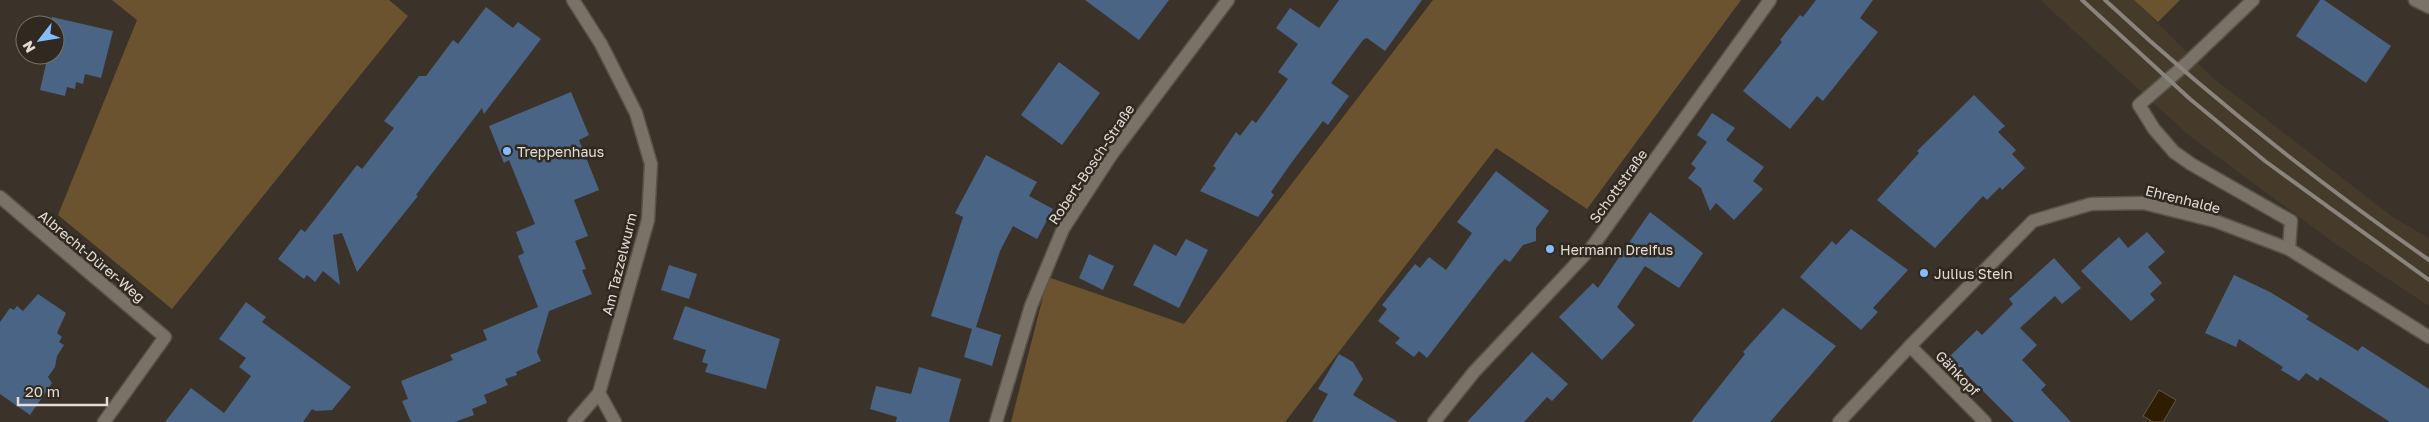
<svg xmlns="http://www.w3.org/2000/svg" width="2429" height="422" viewBox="0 0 2429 422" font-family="'Golos Text',sans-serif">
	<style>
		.built { fill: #463a2b }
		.green { fill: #6b5330 }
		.water { fill: #2e1d02; stroke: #645742 }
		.building { fill: #4a6485 }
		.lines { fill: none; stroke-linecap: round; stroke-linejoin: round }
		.lane-casing { stroke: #585248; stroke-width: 15 }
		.street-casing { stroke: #585248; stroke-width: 15 }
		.lane { stroke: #7a7266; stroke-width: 12 }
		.street { stroke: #7a7266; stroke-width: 12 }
		.rail { stroke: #8a847c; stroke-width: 4 }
		.poi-dot { fill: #87bbfb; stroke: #30291f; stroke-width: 2 }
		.labels { text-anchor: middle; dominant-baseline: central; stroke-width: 5; stroke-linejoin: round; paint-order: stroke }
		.poi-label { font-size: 14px; fill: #e2ded7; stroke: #30291f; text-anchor: start }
		.street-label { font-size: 14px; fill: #e2ded7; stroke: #30291f }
	</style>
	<rect width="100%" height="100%" fill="#3b3329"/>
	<path class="built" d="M2040,0H2134L2213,78L2394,218L2429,238V306L2337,245L2191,137Z"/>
	<g class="green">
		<path d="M112,0H389L408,16L172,309L58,215L137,20Z"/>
		<path d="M1433,0H1741L1587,209L1496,148L1285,422H1011L1048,277L1184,324Z"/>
		<path d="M2134,0H2180L2158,22Z"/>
	</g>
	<path class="water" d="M2159,390L2176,400L2163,422H2153L2143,416Z"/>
	<g class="building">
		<path d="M1085,0H1169L1139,40Z"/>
		<path d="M1339,0H1422L1385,51L1367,38L1363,40L1331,83L1349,96L1328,125L1323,121L1292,162L1271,192L1274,195L1258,217L1200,191L1216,168L1213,166L1236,132L1240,136L1252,120L1256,123L1288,79L1278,72L1298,44L1276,28L1290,8L1319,28Z"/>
		<path d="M1816,0H1873L1860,18L1878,32L1823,101L1817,96L1790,129L1743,91L1782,42L1780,40L1800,15L1803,17Z"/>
		<path d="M2320,0H2324L2391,46L2366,83L2296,36Z"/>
		<path d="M486,7L513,28L518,22L541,39L484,114L482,108L430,176L416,195L418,196L357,272L342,233L333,235L340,285L323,271L315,282L307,275L304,279L278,259L301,229L305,232L357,165L362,169L394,128L384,121L419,76H426L453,40L458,44Z"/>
		<path d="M52,17L113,31L101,78L85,74L83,84L76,82L75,89L67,87L65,96L40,90L46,64L41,62L43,55H55V25H50Z"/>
		<path d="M1059,62L1100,93L1062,145L1021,115Z"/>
		<path d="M571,92L589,135L579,140L599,190L574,200L588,236L575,241L586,269L582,270L592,294L549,311L537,352L541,361L516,372L517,375L505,379L508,385L484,395L487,403L472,409L474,415L455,422H411L402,401L408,399L401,381L453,360L450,355L487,340L483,330L538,307L518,256L524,253L516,232L535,224L509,160L504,163L489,126Z"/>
		<path d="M1974,95L2005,126L1998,132L2016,150L2012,154L2025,168L2002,190L2000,187L1987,200L1983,196L1935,248L1877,200L1919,153L1917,151Z"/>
		<path d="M1712,113L1735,128L1726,140L1764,167L1753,181L1763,189L1734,220L1716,203L1710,211L1701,188L1688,178L1696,168L1691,164L1707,142L1697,135Z"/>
		<path d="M986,155L1037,182L1029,196L1053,209L1037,239L1013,226L1000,251L976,327L1001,335L992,366L964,357L972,329L931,316L963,217L955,213Z"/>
		<path d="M1496,171L1549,211L1536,228V241L1523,245L1510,262L1505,259L1498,266L1427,358L1419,351L1414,357L1395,343L1400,338L1378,321L1387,309L1382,305L1415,264L1420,268L1429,257L1446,270L1472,233L1457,222Z"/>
		<path d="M1650,212L1703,253L1679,288L1645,266L1617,307L1635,325L1602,360L1559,317L1593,283L1598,288Z"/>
		<path d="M1851,229L1908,270L1873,308L1878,312L1861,330L1800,277L1832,241L1836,245Z"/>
		<path d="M2147,232L2165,252L2148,267L2162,283L2150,294L2155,300L2131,321L2081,271L2119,237L2128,248Z"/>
		<path d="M1186,239L1208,250L1179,308L1133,285L1154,244L1176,256Z"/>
		<path d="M1089,254L1114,266L1103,290L1079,278Z"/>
		<path d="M2054,258L2081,288L2062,304L2055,296L2020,328L2037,345L2022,360L2046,385L2041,390L2071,422H2014L1949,357L1977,330L1982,335L2013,304L2009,299Z"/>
		<path d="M669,265L697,274L689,299L661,290Z"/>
		<path d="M2234,275L2270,292L2309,316L2306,319L2358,351L2362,346L2429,389V422H2390L2320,377L2318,381L2306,373L2299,381L2281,370L2283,367L2239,339L2236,347L2205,333Z"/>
		<path d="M38,294L66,313L57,333L62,337L59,342L64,345L57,356L55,367L48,377L52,383L30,415L0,394V322L10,308L14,310L17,306L23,311Z"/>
		<path d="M246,302L266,317L262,322L351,387L332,410L316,411L312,409L303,422H165L191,388L224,413L251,376L239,367L246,358L219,339Z"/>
		<path d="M685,306L780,339L766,389L705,372L708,364L702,362L706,350L673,339Z"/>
		<path d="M1783,308L1836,346L1770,422H1691L1745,354L1743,352Z"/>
		<path d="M1532,352L1568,384L1552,401L1547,397L1524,422H1467Z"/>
		<path d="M1339,354L1353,362L1363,379L1353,395L1398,422H1312L1328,394L1318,389Z"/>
		<path d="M919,367L961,379L949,422H896L897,417L870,409L876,386L911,394Z"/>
	</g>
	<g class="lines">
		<g class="lane-casing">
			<g id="lane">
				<path d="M2253,0L2186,64L2139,105L2154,129L2174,152L2191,164L2291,221L2289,249"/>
				<path d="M599,393L615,422"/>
			</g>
		</g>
		<g class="street-casing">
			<g id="street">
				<path d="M573,0L601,44L636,113L651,164L648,220L599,393L574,422"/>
				<path d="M2415,0L2429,7"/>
				<path d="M0,197L165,337L104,422"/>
				<path d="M1910,346L1985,422"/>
				<path d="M996,422L1031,306L1063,229L1112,154L1228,0"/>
				<path d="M1434,422L1474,372L1592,247L1770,0"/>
				<path d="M1839,422L1910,346L2033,221L2091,204L2143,203L2215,221L2289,249L2429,337"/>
			</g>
		</g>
		<use href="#lane" class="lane"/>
		<use href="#street" class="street"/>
		<g class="rail">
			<path d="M2082,0L2190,99L2265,161L2429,280"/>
			<path d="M2105,0C2206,94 2316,181 2429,260"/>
		</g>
	</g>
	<g class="poi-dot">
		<circle cx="507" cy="151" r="5"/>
		<circle cx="1550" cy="249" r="5"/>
		<circle cx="1924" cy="273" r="5"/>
	</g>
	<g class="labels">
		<g class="poi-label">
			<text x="517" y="151">Treppenhaus</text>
			<text x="1560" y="249">Hermann Dreifus</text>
			<text x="1934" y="273">Julius Stein</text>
		</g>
		<g class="street-label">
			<text transform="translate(1091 164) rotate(-56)">Robert-Bosch-Straße</text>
			<text transform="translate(1618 186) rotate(-54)">Schottstraße</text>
			<text transform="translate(2183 199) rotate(14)">Ehrenhalde</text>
			<text transform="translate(92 256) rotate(40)">Albrecht-Dürer-Weg</text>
			<text transform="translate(619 264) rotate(-76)">Am Tazzelwurm</text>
			<text transform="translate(1958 373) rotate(46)">Gähkopf</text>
		</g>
	</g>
	<g transform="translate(40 40) rotate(239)"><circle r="24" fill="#30291f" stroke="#777169"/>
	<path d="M0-4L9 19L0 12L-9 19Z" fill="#87bbfb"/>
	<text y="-8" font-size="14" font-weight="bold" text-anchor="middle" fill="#e2ded7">N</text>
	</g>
	<path d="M18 397v8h89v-8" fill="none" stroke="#e2ded7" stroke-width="2.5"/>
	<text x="25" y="397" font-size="15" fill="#e2ded7" stroke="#30291f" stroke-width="4" paint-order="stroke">20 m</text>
</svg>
